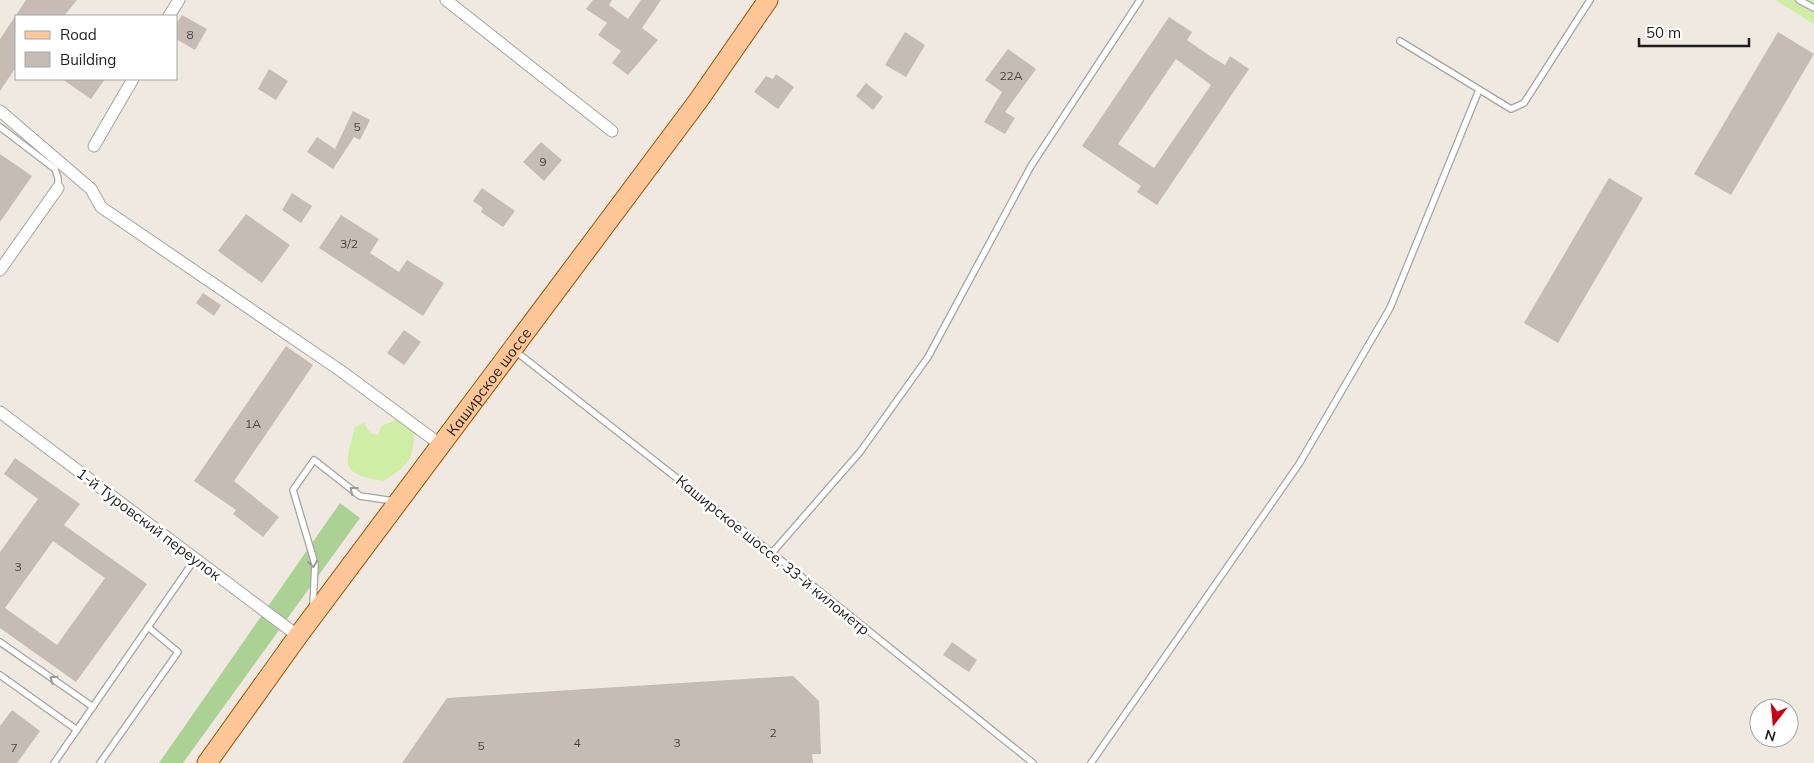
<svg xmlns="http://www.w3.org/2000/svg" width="1814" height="763" viewBox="0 0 1814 763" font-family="Mulish,sans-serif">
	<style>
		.grass { fill: #cfeda4 }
		.forest { fill: #acd194 }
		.building { fill: #c7bbb5; fill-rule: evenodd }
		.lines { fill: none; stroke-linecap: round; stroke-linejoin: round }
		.service-casing { stroke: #a4a4a4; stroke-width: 8 }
		.minor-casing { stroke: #a4a4a4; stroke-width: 13 }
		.primary-casing { stroke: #965500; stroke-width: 21 }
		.service { stroke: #fff; stroke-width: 5.5 }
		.minor { stroke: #fff; stroke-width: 11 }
		.primary { stroke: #ffc797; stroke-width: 19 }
		.oneway { stroke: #999 }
		.labels { text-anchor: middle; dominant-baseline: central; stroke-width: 5; stroke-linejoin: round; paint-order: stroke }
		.number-label { font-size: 12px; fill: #484443 }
		.street-label { font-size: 15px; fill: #1d1d1d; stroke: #fff }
	</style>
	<rect width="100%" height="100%" fill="#efe9e2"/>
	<g class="grass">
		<path d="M1775,0H1814V24Z"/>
		<path d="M398,419L414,429C414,460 409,465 383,481C339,473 345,466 355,427L364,423L370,433L378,435L381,426Z"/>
	</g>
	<path class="forest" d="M340,503L360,518L183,763H159Z"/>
	<g class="building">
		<path d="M26,0H77L64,16H16V67L0,91V39Z"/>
		<path d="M593,0H612L609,5L628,19L641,0H661L642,28L658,40L628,75L612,63L621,51L598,35L607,23L586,9Z"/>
		<path d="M182,15L207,29L195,50L176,39V24Z"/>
		<path d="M1169,17L1192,32L1187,40L1210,56L1225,65L1230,56L1249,69L1157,205L1137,192L1141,186L1082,146ZM1176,59L1211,85L1154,168L1118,144Z"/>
		<path d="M905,32L925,45L906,77L885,65Z"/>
		<path d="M1778,32L1814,54L1731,195L1694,174Z"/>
		<path d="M1008,49L1036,69L1005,112L1015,118L1005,134L984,122L1002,92L985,80Z"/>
		<path d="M269,69L288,81L276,100L258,89Z"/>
		<path d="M776,74L794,87L778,109L754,92L766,76L773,79Z"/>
		<path d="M62,79H105L91,99Z"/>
		<path d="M866,83L883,97L873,110L856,96Z"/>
		<path d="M353,111L370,120L360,140L354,137L333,169L307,152L317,137L335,149Z"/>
		<path d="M541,142L562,160L544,181L523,162Z"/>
		<path d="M0,154L32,176L0,222Z"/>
		<path d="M1609,178L1643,198L1558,343L1524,323Z"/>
		<path d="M482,188L515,211L503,227L481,212L483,208L473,201Z"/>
		<path d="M292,193L312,206L301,223L282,210Z"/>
		<path d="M246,214L290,245L262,283L218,251Z"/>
		<path d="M341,215L379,239L370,253L399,272L407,260L444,283L423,316L319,248Z"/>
		<path d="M203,293L221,305L214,316L196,303Z"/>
		<path d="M404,330L421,342L404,365L387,353Z"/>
		<path d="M286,346L313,365L234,481L279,517L263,537L233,514L236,510L194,481Z"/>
		<path d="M15,458L80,504L64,525L147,584L76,682L0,628V552L38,499L4,474ZM53,541L105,578L57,645L5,608Z"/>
		<path d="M952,642L977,660L969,672L943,655Z"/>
		<path d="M793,676L819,701L821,754H812L813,763H402L447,698Z"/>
		<path d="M12,710L40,731L17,763H0V726Z"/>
	</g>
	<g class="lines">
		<g class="service-casing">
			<g id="service">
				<path d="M1799,0L1814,8"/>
				<path d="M1400,41L1511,109L1524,103L1590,0"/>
				<path d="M0,127L55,169L58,178V188"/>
				<path d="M514,350L772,553L1033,763"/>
				<path d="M772,553L860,452L928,357L1031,166L1140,0"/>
				<path d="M313,605L315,564L293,490L314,460L360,496L394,501"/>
				<path d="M0,642L93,707"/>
				<path d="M0,675L77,730"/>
				<path d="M54,763L195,559"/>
				<path d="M100,763L178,652L148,627"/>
				<path d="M1091,763L1299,464L1390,308L1479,90"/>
			</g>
		</g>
		<g class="minor-casing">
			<g id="minor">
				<path d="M446,0L612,131"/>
				<path d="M169,16L179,0"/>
				<path d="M0,111L91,189L101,207L341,371L441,445"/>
				<path d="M94,146L133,79"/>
				<path d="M0,270L58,188"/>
				<path d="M0,412L298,636"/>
			</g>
		</g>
		<g class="primary-casing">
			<g id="primary">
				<path id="s1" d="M207,763L298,636L698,101L768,0"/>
			</g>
		</g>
		<use href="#service" class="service"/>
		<use href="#minor" class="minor"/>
		<use href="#primary" class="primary"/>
	</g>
	<defs><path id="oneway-chevron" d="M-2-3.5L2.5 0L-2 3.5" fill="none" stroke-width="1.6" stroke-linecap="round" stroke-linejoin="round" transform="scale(1.25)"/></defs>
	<g class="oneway">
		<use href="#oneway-chevron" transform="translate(353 490) rotate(-142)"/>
		<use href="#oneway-chevron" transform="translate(313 564) rotate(82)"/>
		<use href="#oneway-chevron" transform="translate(53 679) rotate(-145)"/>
	</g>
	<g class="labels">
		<g class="number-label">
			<text x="190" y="34">8</text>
			<text x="1011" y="75">22А</text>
			<text x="357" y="126">5</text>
			<text x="543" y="161">9</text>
			<text x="349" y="243">3/2</text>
			<text x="253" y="423">1А</text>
			<text x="18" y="566">3</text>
			<text x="773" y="732">2</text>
			<text x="577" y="742">4</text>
			<text x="677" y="742">3</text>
			<text x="481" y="745">5</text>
			<text x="14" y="747">7</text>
		</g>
		<g class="street-label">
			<text stroke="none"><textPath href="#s1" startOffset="474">Каширское шоссе</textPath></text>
			<text transform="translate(149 524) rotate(37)">1-й Туровский переулок</text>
			<text transform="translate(773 555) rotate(39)">Каширское шоссе, 33-й километр</text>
		</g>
	</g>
	<rect x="15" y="15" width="162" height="65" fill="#ffffff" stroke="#a5a5a5"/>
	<rect x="25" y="31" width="25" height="8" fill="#ffc797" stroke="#a5a5a5"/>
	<text x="60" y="40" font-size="15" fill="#1d1d1d">Road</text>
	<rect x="25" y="52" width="25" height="15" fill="#c7bbb5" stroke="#a5a5a5"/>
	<text x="60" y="65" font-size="15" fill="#1d1d1d">Building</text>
	<g transform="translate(1774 723) rotate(196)"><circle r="24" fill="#ffffff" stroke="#a5a5a5"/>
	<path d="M0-4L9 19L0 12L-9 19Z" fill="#ca0015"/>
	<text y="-8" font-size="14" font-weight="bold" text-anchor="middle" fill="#1d1d1d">N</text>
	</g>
	<path d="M1639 38v8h110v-8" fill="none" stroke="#1d1d1d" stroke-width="2.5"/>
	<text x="1646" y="38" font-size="15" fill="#1d1d1d" stroke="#ffffff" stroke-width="4" paint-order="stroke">50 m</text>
</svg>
